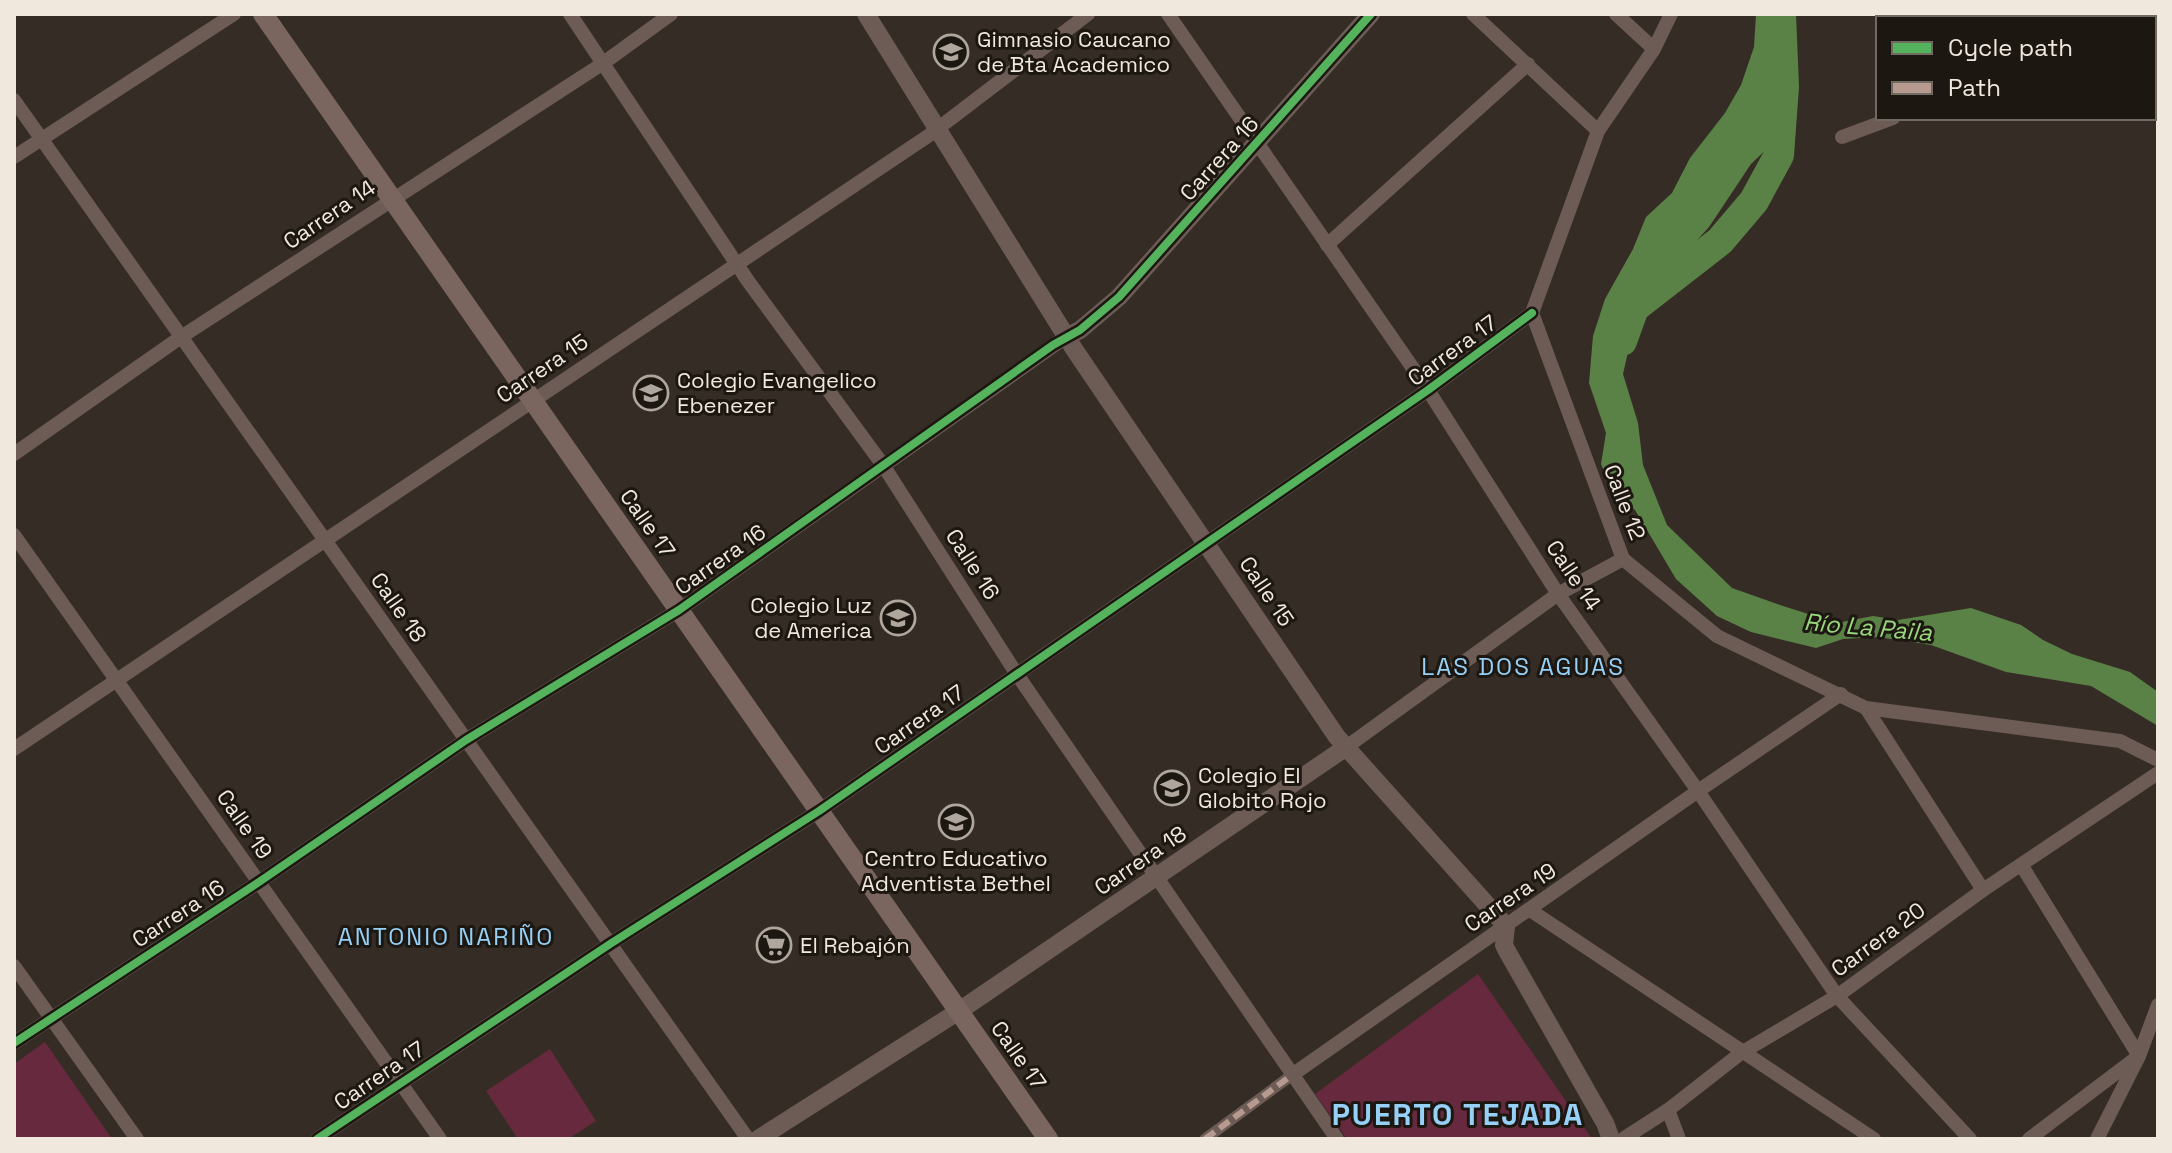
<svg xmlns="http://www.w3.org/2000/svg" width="2172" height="1153" viewBox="0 0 2172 1153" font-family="'Space Grotesk',sans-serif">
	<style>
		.green { fill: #66293d }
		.water { fill: #5a8246 }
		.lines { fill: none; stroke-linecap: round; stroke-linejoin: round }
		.river { stroke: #5a8246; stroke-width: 30 }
		.pedestrian { stroke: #6d5c56; stroke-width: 11 }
		.minor { stroke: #6d5c56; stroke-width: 14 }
		.tertiary { stroke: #6d5c56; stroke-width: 18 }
		.secondary { stroke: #7a655f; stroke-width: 20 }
		.quiet { stroke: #b69a8f; stroke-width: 6; stroke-dasharray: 12 6; stroke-linecap: butt }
		.cycleway-casing { stroke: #1d1711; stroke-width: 13 }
		.cycleway { stroke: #56b35d; stroke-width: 8 }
		.labels { text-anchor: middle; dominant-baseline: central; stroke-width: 6; stroke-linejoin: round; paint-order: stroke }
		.poi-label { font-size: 22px; fill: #f0e7dd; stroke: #1d1711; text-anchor: start }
		.street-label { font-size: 22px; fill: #f0e7dd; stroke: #1d1711 }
		.water-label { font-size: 24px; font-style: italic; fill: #99d67d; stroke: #1d1711 }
		.neighbourhood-label { font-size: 24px; letter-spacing: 2px; fill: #96d0f6; stroke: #1d1711 }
		.district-label { font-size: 30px; font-weight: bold; letter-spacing: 2px; fill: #96d0f6; stroke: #1d1711 }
	</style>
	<rect width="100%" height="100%" fill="#352d25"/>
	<g class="green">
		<path d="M1478,974L1592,1139H1347L1315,1094Z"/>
		<path d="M45,1042L112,1139H14V1064Z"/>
		<path d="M550,1049L596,1121L568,1139H518L486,1091Z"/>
	</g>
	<path class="water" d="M1756,14H1790V103L1776,140L1751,164L1709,227L1679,260L1656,277L1639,303L1623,374L1638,423L1643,465L1667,525L1732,588L1783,606L1837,623L1873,616L1898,620L1971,608L2021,625L2043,640L2072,654L2130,672L2158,692V726L2091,686L2006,672L1931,645L1878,637L1843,639L1816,648L1751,632L1717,616L1676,579L1635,510L1613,494L1601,464L1606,433L1589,383L1593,336L1605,299L1633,249L1646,217L1672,193L1690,158L1725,113L1741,85L1754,47Z"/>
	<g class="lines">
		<path class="river" d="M1622,341L1634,308L1720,241L1754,201L1779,155L1784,87L1781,14"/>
		<path class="pedestrian" d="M1205,1139L1292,1075"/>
		<g class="minor">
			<path d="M570,14L748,281L883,465L1016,673L1337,1139"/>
			<path d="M1168,14L1428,390L1558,594L1698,791L1837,996L1970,1139"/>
			<path d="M1473,14L1598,131"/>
			<path d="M1616,14L1654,49"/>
			<path d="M1671,14L1654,49L1598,131L1532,313L1623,559L1717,636L1866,708L2120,741L2158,760"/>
			<path d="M1915,14L1916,18"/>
			<path d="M1971,14V18"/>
			<path d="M2067,14V18"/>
			<path d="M14,100L748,1139"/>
			<path d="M1842,137L1893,118"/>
			<path d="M14,157L234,14"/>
			<path d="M1327,245L1528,64"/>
			<path d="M14,454L181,337L602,64L671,14"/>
			<path d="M14,535L440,1139"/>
			<path d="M1866,708L1983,890"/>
			<path d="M1345,748L1558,594L1623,559"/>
			<path d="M14,749L928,136L1088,14"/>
			<path d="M2022,866L2139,1056"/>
			<path d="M1530,910L1874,1139"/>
			<path d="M14,966L137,1139"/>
			<path d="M14,1043L259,882L466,740L679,610L1066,337"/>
			<path d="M1292,1075L1698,791L1841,694"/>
			<path d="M1668,1110L1679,1139"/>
			<path d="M317,1139L610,944L819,811L1428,390L1532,313"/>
			<path d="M1623,1139L1668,1110L1741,1053L1837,996L1983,890L2158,773"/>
			<path d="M2029,1139L2136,1058"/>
			<path d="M2097,1139L2139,1056L2158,1005"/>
		</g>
		<g class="tertiary">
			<path d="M866,14L1074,349L1337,737L1506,926L1504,945L1507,951L1605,1123L1611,1139"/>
			<path d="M1066,337L1080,330L1119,297L1371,14"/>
			<path d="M758,1139L959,1011L1345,748"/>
		</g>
		<path class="secondary" d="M263,14L1048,1139"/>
		<path class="quiet" d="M1205,1139L1292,1075"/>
		<g class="cycleway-casing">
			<g id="cycleway">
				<path d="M14,1043L259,882L466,740L679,610L1053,345L1080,330L1119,297L1371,14"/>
				<path d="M317,1139L610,944L819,811L1428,390L1532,313"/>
			</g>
		</g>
		<use href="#cycleway" class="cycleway"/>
	</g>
	<defs>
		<g id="school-ring" transform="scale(1.8)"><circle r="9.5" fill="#1d1711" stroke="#afa69d" stroke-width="1.5"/><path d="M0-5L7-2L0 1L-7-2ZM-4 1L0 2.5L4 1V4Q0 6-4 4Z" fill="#afa69d"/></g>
		<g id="supermarket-ring" transform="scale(1.8)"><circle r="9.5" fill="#1d1711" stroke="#afa69d" stroke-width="1.5"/><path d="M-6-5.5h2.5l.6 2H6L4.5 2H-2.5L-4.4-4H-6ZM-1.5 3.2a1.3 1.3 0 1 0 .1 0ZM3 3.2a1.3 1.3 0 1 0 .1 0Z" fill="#afa69d"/></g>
	</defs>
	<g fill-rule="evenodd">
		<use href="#school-ring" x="951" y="52"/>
		<use href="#school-ring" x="651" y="393"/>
		<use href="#school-ring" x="898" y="618"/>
		<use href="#school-ring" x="1172" y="788"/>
		<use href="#school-ring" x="956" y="822"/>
		<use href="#supermarket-ring" x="774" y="945"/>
	</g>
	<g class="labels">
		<g class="poi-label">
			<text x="977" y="39">Gimnasio Caucano<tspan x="977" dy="25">de Bta Academico</tspan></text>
			<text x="677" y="380">Colegio Evangelico<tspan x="677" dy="25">Ebenezer</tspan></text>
			<text x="872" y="605" text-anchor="end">Colegio Luz<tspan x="872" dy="25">de America</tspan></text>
			<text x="1198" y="775">Colegio El<tspan x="1198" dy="25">Globito Rojo</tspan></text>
			<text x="956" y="858" text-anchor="middle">Centro Educativo<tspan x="956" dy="25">Adventista Bethel</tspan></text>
			<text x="800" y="945">El Rebajón</text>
		</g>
		<g class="street-label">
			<text transform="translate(1219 158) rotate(-48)">Carrera 16</text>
			<text transform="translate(329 214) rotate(-34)">Carrera 14</text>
			<text transform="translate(1452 350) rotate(-36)">Carrera 17</text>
			<text transform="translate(542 368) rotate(-34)">Carrera 15</text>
			<text transform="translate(1625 502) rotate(69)">Calle 12</text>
			<text transform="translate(648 523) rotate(55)">Calle 17</text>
			<text transform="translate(720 559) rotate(-35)">Carrera 16</text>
			<text transform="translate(973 564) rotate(57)">Calle 16</text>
			<text transform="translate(1574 575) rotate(56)">Calle 14</text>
			<text transform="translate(1267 591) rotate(56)">Calle 15</text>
			<text transform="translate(399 607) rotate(55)">Calle 18</text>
			<text transform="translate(919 719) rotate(-35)">Carrera 17</text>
			<text transform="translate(245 824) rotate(55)">Calle 19</text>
			<text transform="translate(1140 860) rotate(-34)">Carrera 18</text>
			<text transform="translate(1510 897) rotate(-34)">Carrera 19</text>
			<text transform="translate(178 913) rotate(-33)">Carrera 16</text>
			<text transform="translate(1878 939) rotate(-36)">Carrera 20</text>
			<text transform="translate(1019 1055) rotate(55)">Calle 17</text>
			<text transform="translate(379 1075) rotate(-34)">Carrera 17</text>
		</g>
		<g class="water-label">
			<text transform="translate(1868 627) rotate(5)">Río La Paila</text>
		</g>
		<g class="neighbourhood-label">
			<text x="1523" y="666">LAS DOS AGUAS</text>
			<text x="446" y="936">ANTONIO NARIÑO</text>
		</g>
		<g class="district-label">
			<text x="1458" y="1114">PUERTO TEJADA</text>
		</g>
	</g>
	<rect width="2172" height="1153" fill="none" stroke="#f0e7dd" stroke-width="32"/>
	<rect x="1876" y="16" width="280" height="104" fill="#1d1711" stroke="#716a63" stroke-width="2"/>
	<rect x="1892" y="42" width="40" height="12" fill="#56b35d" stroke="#716a63" stroke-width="2"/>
	<text x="1948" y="56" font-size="24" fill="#f0e7dd">Cycle path</text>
	<rect x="1892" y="82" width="40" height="12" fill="#b69a8f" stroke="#716a63" stroke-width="2"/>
	<text x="1948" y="96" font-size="24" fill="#f0e7dd">Path</text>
</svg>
